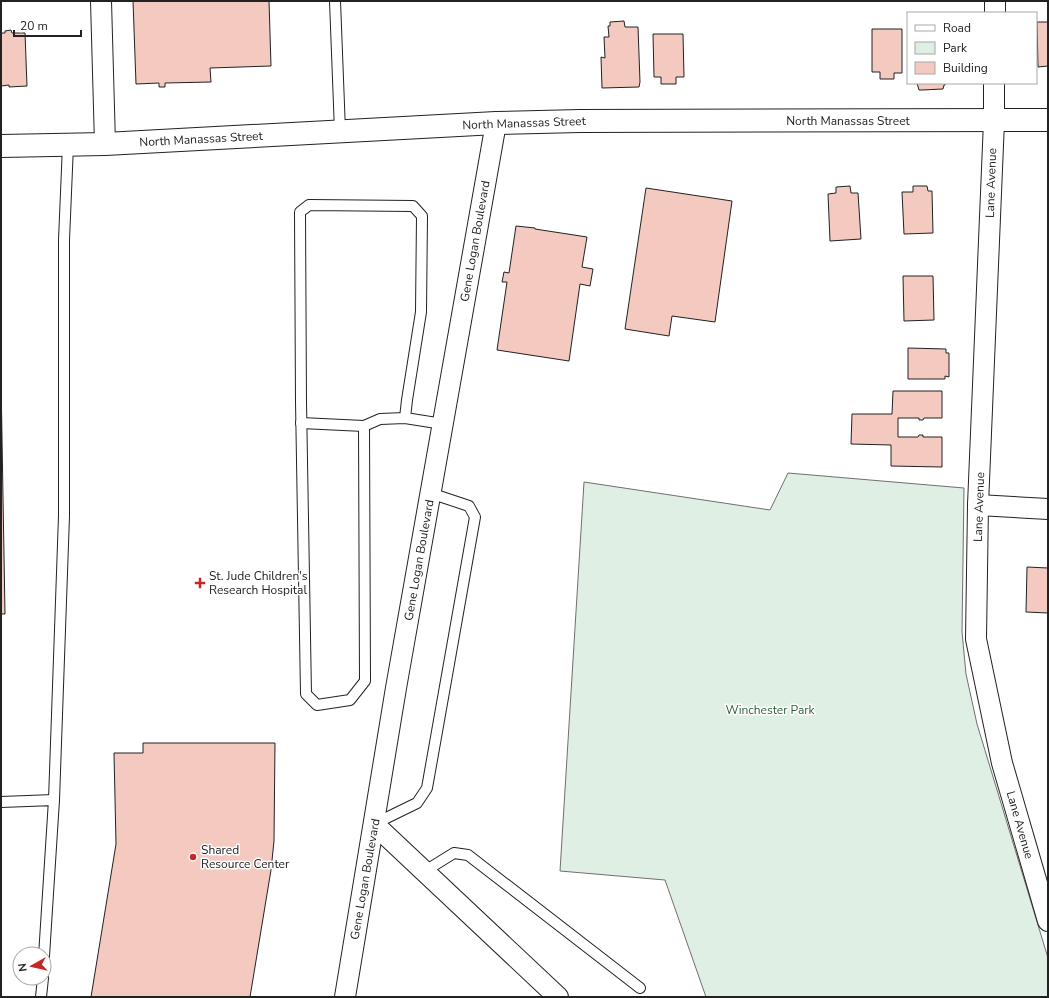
<svg xmlns="http://www.w3.org/2000/svg" width="1049" height="998" viewBox="0 0 1049 998" font-family="'Nunito Sans',sans-serif">
	<style>
		.green { fill: #e0efe3; stroke: #6f6f6f }
		.building { fill: #f3c9c0; stroke: #222 }
		.lines { fill: none; stroke-linecap: round; stroke-linejoin: round }
		.lane-casing { stroke: #222; stroke-width: 12 }
		.street-casing { stroke: #222; stroke-width: 22 }
		.secondary-casing { stroke: #222; stroke-width: 24 }
		.lane { stroke: #fff; stroke-width: 10 }
		.street { stroke: #fff; stroke-width: 20 }
		.secondary { stroke: #fff; stroke-width: 22 }
		.poi-dot { fill: #c62828; stroke: #fff; stroke-width: 1.5 }
		.labels { text-anchor: middle; dominant-baseline: central; stroke-width: 3; stroke-linejoin: round; paint-order: stroke }
		.street-label { font-size: 12px; fill: #222; stroke: #fff }
		.poi-label { font-size: 12px; fill: #222; stroke: #fff; text-anchor: start }
		.park-label { font-size: 12px; fill: #2f5e38; stroke: #fff }
	</style>
	<rect width="100%" height="100%" fill="#fff"/>
	<path class="green" d="M788,473L964,488L962,632L966,674L977,724L1048,958V997H706L665,880L560,871L584,482L770,510Z"/>
	<g class="building">
		<path d="M133,1H269L271,66L210,68L211,82L165,83V87H159V83L136,84Z"/>
		<path d="M624,21L625,27H638L640,82L639,87L602,88L601,57L605,58L604,37H609L608,26H610V22Z"/>
		<path d="M1037,22H1048V66L1038,67Z"/>
		<path d="M872,29H902V73H894V79H880V72H872Z"/>
		<path d="M11,30L12,33H25L27,86L9,87V85L1,86V33H5V31Z"/>
		<path d="M653,34H683L684,77H676V84H661V77H654Z"/>
		<path d="M917,83H945V85H944L943,89L922,90H919Z"/>
		<path d="M850,186L851,193H858L861,239L830,241L828,194L836,193V187Z"/>
		<path d="M913,186H927L928,191H932L933,233L904,234L902,192H913Z"/>
		<path d="M646,188L732,201L715,322L672,316L669,336L625,329Z"/>
		<path d="M516,226L535,228V229L587,237L582,267L593,269L590,286L580,284L569,361L497,350L507,282H502L504,272L509,273Z"/>
		<path d="M903,276H933L934,320L904,321Z"/>
		<path d="M908,348L946,349V353H949V377L945,376V379H908Z"/>
		<path d="M1,379L5,614H1Z"/>
		<path d="M893,391H942V418H924L923,420H919V418H898V437H918L919,435H923V437H942V467L891,466V445L851,444L852,414H892Z"/>
		<path d="M1027,567L1048,568V613L1026,612Z"/>
		<path d="M143,743H275L274,841L271,870L250,997H91L116,844L114,753H143Z"/>
	</g>
	<g class="lines">
		<g class="lane-casing">
			<g id="lane">
				<path d="M335,1L340,131"/>
				<path d="M405,418L380,419L364,426L365,681L350,700L317,705L306,694L301,402L300,212L309,205L413,206L422,216L421,312L407,400L405,418L443,424"/>
				<path d="M301,423L364,426"/>
				<path d="M54,800L64,516V240L68,145"/>
				<path d="M1,802L54,800L44,956"/>
				<path d="M374,824L417,803L427,788L475,517L469,506L430,493"/>
				<path d="M425,871L454,853L468,855L640,988"/>
				<path d="M41,997L43,978"/>
			</g>
		</g>
		<g class="street-casing">
			<g id="street">
				<path d="M101,1L105,144"/>
				<path d="M995,13V1"/>
				<path d="M994,83V121L978,505L976,639L1002,763L1048,921"/>
				<path d="M978,505L1048,509"/>
				<path d="M374,824L558,997"/>
				<path d="M345,997L396,688L496,123"/>
			</g>
		</g>
		<g class="secondary-casing">
			<path id="secondary" d="M1,146L105,144L496,123L580,121L1048,120"/>
		</g>
		<use href="#lane" class="lane"/>
		<use href="#street" class="street"/>
		<use href="#secondary" class="secondary"/>
	</g>
	<g class="poi-dot">
		<path d="M198 577h4v4h4v4h-4v4h-4v-4h-4v-4h4z"/>
		<circle cx="193" cy="857" r="4"/>
	</g>
	<g class="labels">
		<g class="street-label">
			<text x="848" y="121">North Manassas Street</text>
			<text transform="translate(524 123) rotate(-2)">North Manassas Street</text>
			<text transform="translate(201 139) rotate(-3)">North Manassas Street</text>
			<text transform="translate(991 183) rotate(-88)">Lane Avenue</text>
			<text transform="translate(475 241) rotate(-80)">Gene Logan Boulevard</text>
			<text transform="translate(979 507) rotate(-88)">Lane Avenue</text>
			<text transform="translate(419 560) rotate(-80)">Gene Logan Boulevard</text>
			<text transform="translate(1020 825) rotate(74)">Lane Avenue</text>
			<text transform="translate(365 879) rotate(-80)">Gene Logan Boulevard</text>
		</g>
		<g class="poi-label">
			<text x="209" y="576">St. Jude Children's<tspan x="209" dy="14">Research Hospital</tspan></text>
			<text x="201" y="850">Shared<tspan x="201" dy="14">Resource Center</tspan></text>
		</g>
		<g class="park-label">
			<text x="770" y="710">Winchester Park</text>
		</g>
	</g>
	<rect width="1049" height="998" fill="none" stroke="#222222" stroke-width="4"/>
	<rect x="907" y="12" width="130" height="72" fill="#ffffff" stroke="#a7a7a7"/>
	<rect x="915" y="25" width="20" height="6" fill="#ffffff" stroke="#a7a7a7"/>
	<text x="943" y="32" font-size="12" fill="#222222">Road</text>
	<rect x="915" y="42" width="20" height="12" fill="#e0efe3" stroke="#a7a7a7"/>
	<text x="943" y="52" font-size="12" fill="#222222">Park</text>
	<rect x="915" y="62" width="20" height="12" fill="#f3c9c0" stroke="#a7a7a7"/>
	<text x="943" y="72" font-size="12" fill="#222222">Building</text>
	<g transform="translate(32 966) rotate(262)"><circle r="19" fill="#ffffff" stroke="#a7a7a7"/>
	<path d="M0-3L7 15L0 10L-7 15Z" fill="#c62828"/>
	<text y="-6" font-size="11" font-weight="bold" text-anchor="middle" fill="#222222">N</text>
	</g>
	<path d="M14 30v6h67v-6" fill="none" stroke="#222222" stroke-width="2"/>
	<text x="20" y="30" font-size="12" fill="#222222" stroke="#ffffff" stroke-width="3" paint-order="stroke">20 m</text>
</svg>
